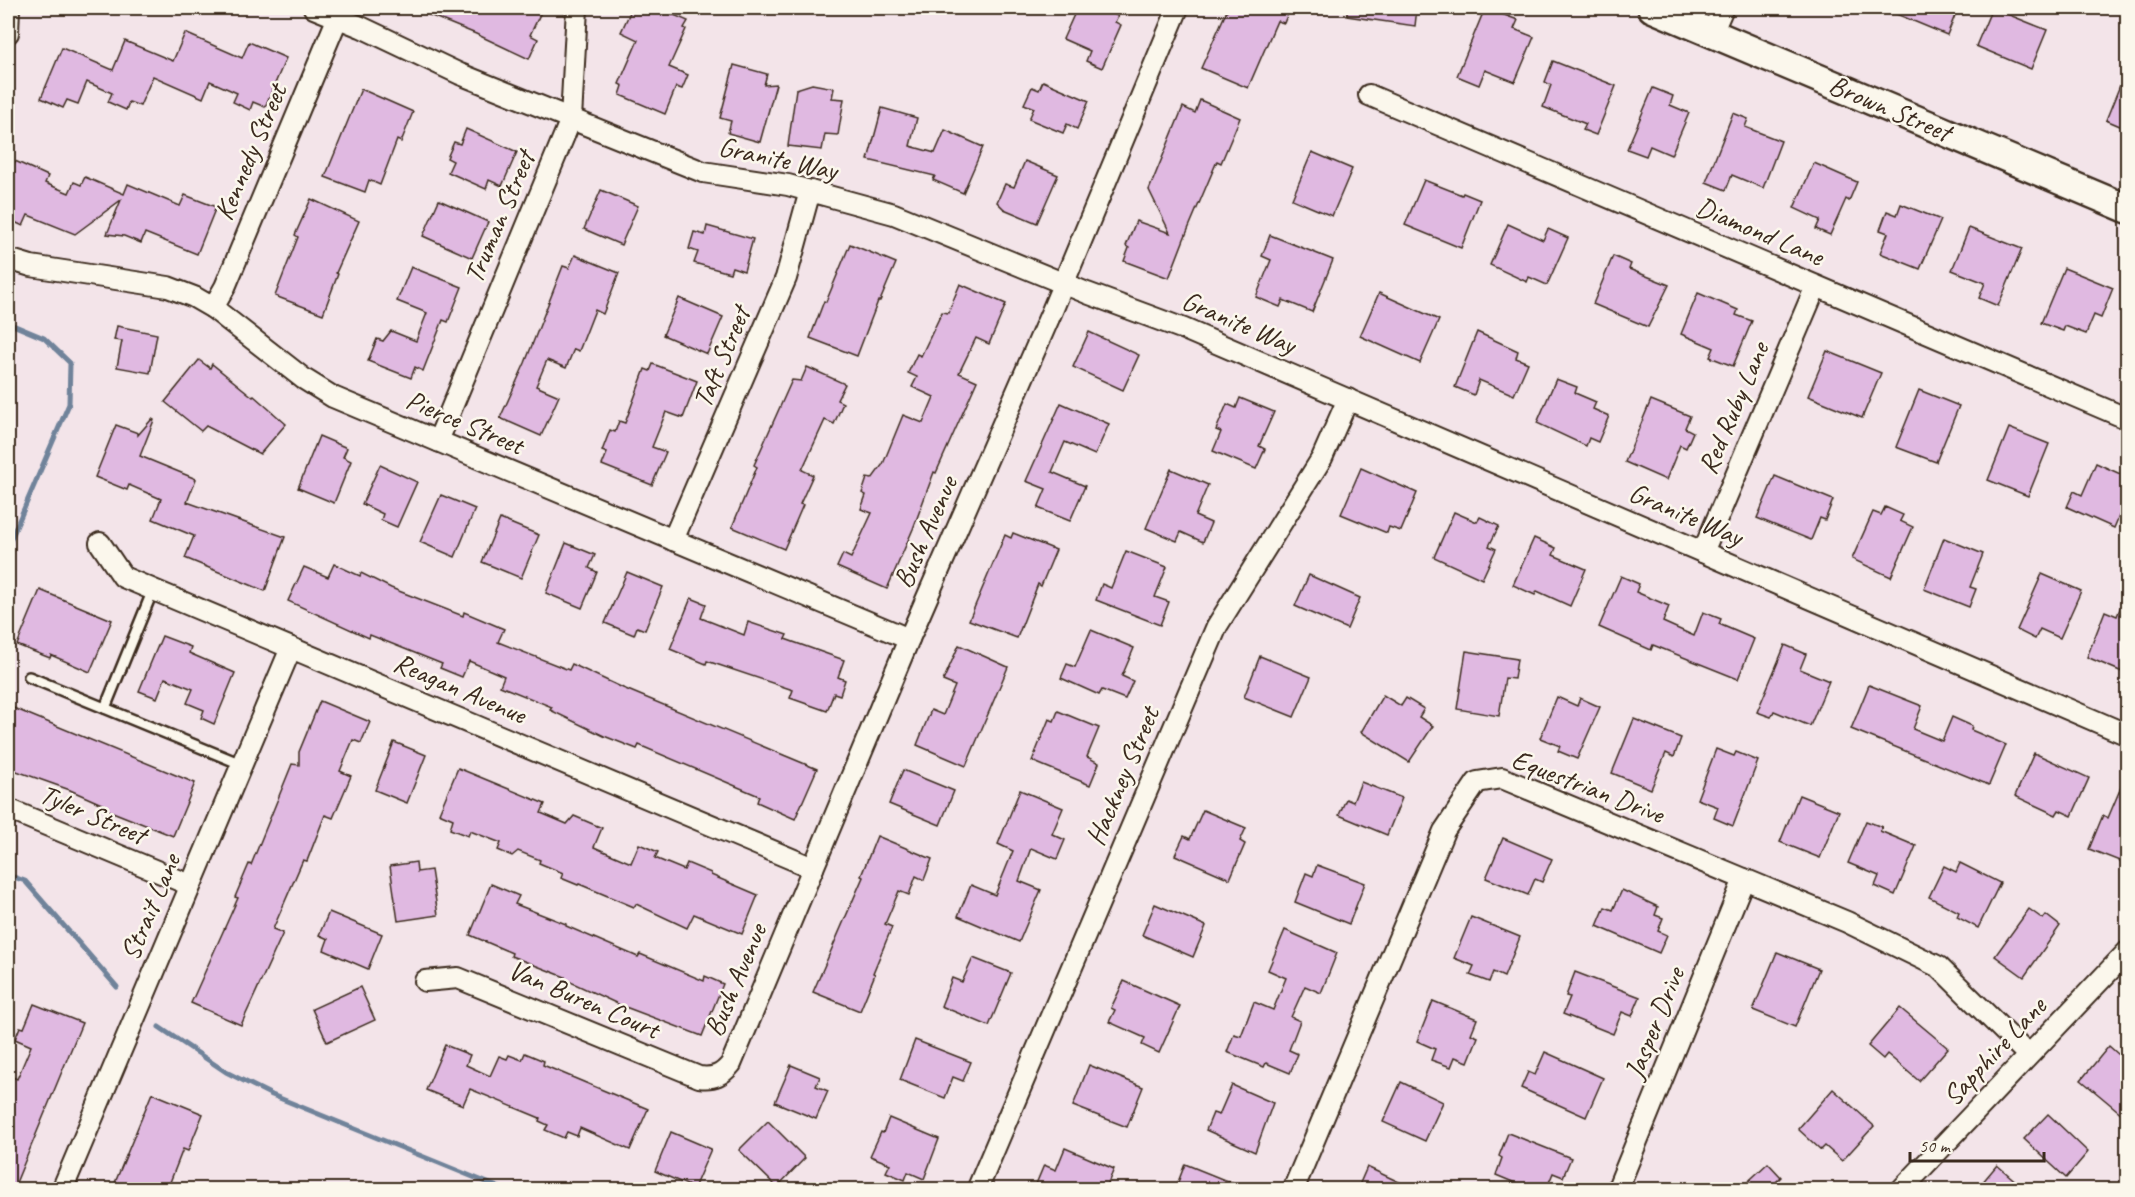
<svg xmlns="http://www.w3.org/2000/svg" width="2135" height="1197" viewBox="0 0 2135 1197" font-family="Caveat,sans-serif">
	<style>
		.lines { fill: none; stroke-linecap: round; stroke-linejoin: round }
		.stream { stroke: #6f839a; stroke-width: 5 }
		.building { fill: #e0b9e1; stroke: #3b2a1e; stroke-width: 1.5 }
		.service-casing { stroke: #3b2a1e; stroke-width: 14 }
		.minor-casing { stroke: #3b2a1e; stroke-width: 24 }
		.secondary-casing { stroke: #3b2a1e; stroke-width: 32 }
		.service { stroke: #fbf7ec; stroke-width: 9 }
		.minor { stroke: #fbf7ec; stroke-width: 20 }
		.secondary { stroke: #fbf7ec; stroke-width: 27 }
		.labels { text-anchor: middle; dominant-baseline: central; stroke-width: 5; stroke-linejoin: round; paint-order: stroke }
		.street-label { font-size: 28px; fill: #3b2a1e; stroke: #fbf7ec }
	</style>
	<rect width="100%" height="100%" fill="#f3e4e9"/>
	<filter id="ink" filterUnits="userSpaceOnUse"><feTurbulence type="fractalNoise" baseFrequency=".0167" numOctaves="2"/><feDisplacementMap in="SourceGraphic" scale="12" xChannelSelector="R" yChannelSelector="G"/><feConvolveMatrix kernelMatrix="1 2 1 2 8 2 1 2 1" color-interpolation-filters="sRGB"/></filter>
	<g filter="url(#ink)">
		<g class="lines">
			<g class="stream">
				<path d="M8,323L44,338L70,363L69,404L8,546"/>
				<path d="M8,875L25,881L117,987"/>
				<path d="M159,1027L226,1072L272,1095L505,1190"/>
			</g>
		</g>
		<g class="building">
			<path d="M412,8H543L530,35L538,39L529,59L476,34Z"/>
			<path d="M632,8H658L688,21L684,28L686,29L669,67L688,75L682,89L676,87L665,114L620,95L623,86L619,84L638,40L621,32Z"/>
			<path d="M1077,8H1098L1118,16L1115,22L1121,25L1102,68L1086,61L1090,51L1063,39Z"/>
			<path d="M1228,8H1290L1284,23L1277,21L1248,88L1201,68Z"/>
			<path d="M1347,8H1417L1415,26L1347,16Z"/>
			<path d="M1485,8L1518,20L1514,29L1534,37L1515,82L1485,70L1479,85L1457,76Z"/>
			<path d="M1882,8H1958L1947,35Z"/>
			<path d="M1992,8L2047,30L2031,69L1976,46Z"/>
			<path d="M185,33L242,58L249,42L286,58L265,107L253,102L250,110L233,102L237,93L210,81L203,98L153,76L140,106L129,102L126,110L108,102L112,93L87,82L78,104L67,100L63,108L41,98L62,48L113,70L125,41L173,61Z"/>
			<path d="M1553,61L1616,86L1596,135L1583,130L1586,124L1543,107L1551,85L1545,82Z"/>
			<path d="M734,65L767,74L764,85L776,84L760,142L728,133L731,121L720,118Z"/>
			<path d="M2127,68V129L2106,120Z"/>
			<path d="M1043,81L1089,101L1077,129L1067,124L1063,133L1029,119L1034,108L1024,104L1032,87L1039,90Z"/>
			<path d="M812,84L834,88L832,98L844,99L838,135L825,134L822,150L788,146L796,89Z"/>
			<path d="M1653,88L1673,96L1670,105L1689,113L1671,155L1650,146L1646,156L1627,149Z"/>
			<path d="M361,89L413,112L401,142L397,140L380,185L369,180L365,192L325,177Z"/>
			<path d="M1200,100L1240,118L1221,163L1217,161L1184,239L1169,278L1124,261L1129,248L1126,246L1136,221L1170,233L1149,190L1183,107L1195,113Z"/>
			<path d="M882,108L917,118L910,146L935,153L945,130L983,147L963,193L933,180L935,176L868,160Z"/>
			<path d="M1733,113L1748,119L1745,127L1781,141L1763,188L1732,175L1726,190L1706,182Z"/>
			<path d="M466,129L517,152L502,186L489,180L486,189L448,172L453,161L447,158L454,142L460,144Z"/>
			<path d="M1312,152L1352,169L1332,216L1292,199Z"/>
			<path d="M15,161L48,176L45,183L69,193L74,182L81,185L85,177L124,194L128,184L180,206L185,195L216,207L197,254L145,233L141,243L124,236L107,234L121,200L75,234L28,215L23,226L8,219V180Z"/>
			<path d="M1025,161L1058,175L1037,223L1004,209L997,202L1005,184L1014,187Z"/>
			<path d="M1814,163L1857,182L1849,201L1846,199L1830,235L1816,229L1820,220L1794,208Z"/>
			<path d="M1424,180L1462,195L1463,193L1480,200L1461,248L1405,225Z"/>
			<path d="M601,190L638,206L621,245L584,229Z"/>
			<path d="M311,199L359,221L336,273L338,274L323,314L275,296L298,237L295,235Z"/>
			<path d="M439,200L488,222L472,258L423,236Z"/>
			<path d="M1901,204L1941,220L1920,269L1880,253L1888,233L1880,230L1887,211L1897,215Z"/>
			<path d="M1508,224L1543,240L1548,229L1568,238L1547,285L1529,277L1527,282L1490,265Z"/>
			<path d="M707,226L753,239L744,271L732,267L730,273L694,263L698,252L689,249L694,232L705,235Z"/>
			<path d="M1969,228L2022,249L1998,306L1979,298L1985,283L1952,270Z"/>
			<path d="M1270,235L1333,260L1312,312L1283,300L1280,307L1256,297L1271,260L1262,256Z"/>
			<path d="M850,244L896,263L880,301H878L857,356L810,338L824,301L826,302Z"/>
			<path d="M575,255L619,273L603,314L595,310L579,351L574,349L566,368L547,360L536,386L559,396L541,436L500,418L525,363L563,266L569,268Z"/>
			<path d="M1613,256L1631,264L1629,269L1669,285L1648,327L1593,304Z"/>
			<path d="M411,267L462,287L448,322L443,320L423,371L415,367L411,378L368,361L377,339L383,341L391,331L416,341L427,313L397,301Z"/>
			<path d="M2064,268L2113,288L2101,318L2094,315L2086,334L2065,326L2063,331L2041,323Z"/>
			<path d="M960,284L1006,304L989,344L976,338L959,373L977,381L936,473L934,472L913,529L887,589L837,567L843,554L851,558L872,513L861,509L866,495L862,493L867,478L872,479L883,464L903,415L923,423L934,397L912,387L917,377L908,373L917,354L921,356L942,312L948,313Z"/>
			<path d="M1379,293L1439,320L1420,363L1360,336Z"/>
			<path d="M1698,293L1738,310L1736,315L1752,321L1733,366L1710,357L1714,348L1681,334Z"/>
			<path d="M679,298L723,317L707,354L663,335Z"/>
			<path d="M117,326L157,334L150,373L117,367L122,341L114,340Z"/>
			<path d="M1089,332L1139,355L1123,390L1073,367Z"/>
			<path d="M1477,332L1518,351L1516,358L1528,363L1514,395L1479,380L1474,395L1455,387Z"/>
			<path d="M1827,351L1881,373L1862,418L1808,396Z"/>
			<path d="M199,360L210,368L212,364L253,397L254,396L286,424L260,454L206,426L201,431L165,402Z"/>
			<path d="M653,364L697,381L683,418L666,412L652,447L666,452L652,485L602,465L607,453L602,451L610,430L615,432L619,421L625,423L645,369L650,371Z"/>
			<path d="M807,367L845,384L837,400L843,403L834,424L825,420L802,470L813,475L800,504L803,505L784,549L732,527L757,467L754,465L792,380L801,381Z"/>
			<path d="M1556,379L1577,387L1575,393L1596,402L1593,409L1609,416L1598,442L1589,438L1586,446L1537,423Z"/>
			<path d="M1919,390L1959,406L1936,462L1896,447Z"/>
			<path d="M1240,398L1274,412L1259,446L1265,449L1256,469L1213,451L1221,432L1216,430L1227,404L1236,408Z"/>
			<path d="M1651,400L1690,416L1685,428L1693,432L1686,448L1680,445L1666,480L1625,462Z"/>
			<path d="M1061,403L1109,424L1095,455L1065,442L1052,472L1085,486L1070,521L1038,508L1046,489L1026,481Z"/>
			<path d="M152,419L154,420L140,456L196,479L187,502L285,537L265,591L185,558L194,536L153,519L161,499L129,485L127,490L95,477L116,425L138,433V435Z"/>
			<path d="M2009,428L2049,444L2028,496L1988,480Z"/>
			<path d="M319,436L347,448L343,457L351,461L334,503L298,488Z"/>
			<path d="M2096,463L2127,477V497L2114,528L2067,507L2074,491L2082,495Z"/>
			<path d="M380,465L417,482L397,527L381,520L383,514L362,504Z"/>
			<path d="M1361,468L1417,493L1401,531L1389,527L1387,533L1341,514Z"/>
			<path d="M1171,469L1208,485L1195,516L1211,523L1203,542L1181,532L1177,541L1146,528Z"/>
			<path d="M1775,476L1833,500L1825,520L1820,518L1811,540L1757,518Z"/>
			<path d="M441,495L475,509L455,557L420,542Z"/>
			<path d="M1885,507L1903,515L1900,521L1913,527L1891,577L1852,559L1873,512L1881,515Z"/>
			<path d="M1454,512L1477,522L1480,517L1499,526L1489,546L1496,549L1482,579L1434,557Z"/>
			<path d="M500,519L539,535L521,578L482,562Z"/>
			<path d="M1013,533L1056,550L1041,586L1038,584L1017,638L969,620L1005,535L1011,538Z"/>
			<path d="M1534,538L1556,548L1553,555L1586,569L1570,606L1537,591L1535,595L1513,585Z"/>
			<path d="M1944,538L1983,554L1970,587L1976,589L1969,607L1924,589Z"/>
			<path d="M566,543L595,555L589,568L597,572L582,608L546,593Z"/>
			<path d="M1126,551L1167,567L1155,597L1169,602L1160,625L1096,600L1102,584L1111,588Z"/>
			<path d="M334,564L360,576L361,573L391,588L463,616L464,612L504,629L498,642L569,670L572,664L623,688L817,769L795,819L757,802L759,796L639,745L637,749L604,736L550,710L552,707L500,686L504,676L469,661L462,677L440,668L442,664L370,635L369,638L288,601L304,567L328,577Z"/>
			<path d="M627,572L663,587L645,630L637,627L634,635L605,623Z"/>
			<path d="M2042,574L2081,591L2060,638L2040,629L2035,639L2017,630Z"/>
			<path d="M1309,575L1360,598L1347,629L1295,606Z"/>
			<path d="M1621,576L1639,584L1636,592L1669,606L1663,622L1694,636L1703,612L1721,619L1719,624L1754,639L1738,679L1653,645L1651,650L1599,627Z"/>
			<path d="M40,590L112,620L90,672L51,655L50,658L17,645Z"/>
			<path d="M2127,591V674L2087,657L2105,611L2117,616Z"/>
			<path d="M691,598L706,604L701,618L744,635L748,622L787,635L785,639L844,660L838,677L845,680L840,695L834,693L827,711L790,698L793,690L707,661L706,664L670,649Z"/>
			<path d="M1091,630L1134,648L1122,676L1133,681L1125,699L1102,690L1099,695L1061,678L1067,664L1075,667Z"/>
			<path d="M162,636L191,647L189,653L235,673L214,724L201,718L204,710L187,703L193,689L165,678L157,698L139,691Z"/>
			<path d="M959,645L1008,667L966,766L917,745L931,710L943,715L955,686L943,681Z"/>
			<path d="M1785,645L1806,654L1800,669L1829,681L1810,726L1774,711L1771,717L1757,712Z"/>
			<path d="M1466,651L1517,659L1514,679L1505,678L1499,716L1457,709Z"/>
			<path d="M1260,656L1311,677L1294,717L1244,697Z"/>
			<path d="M1869,685L1922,706L1913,729L1942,741L1952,717L1972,726L1971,730L2006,745L1989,785L1851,729Z"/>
			<path d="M1383,695L1401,706L1406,698L1424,709L1419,717L1433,726L1409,762L1361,732Z"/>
			<path d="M1557,697L1577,706L1580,698L1600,707L1577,759L1558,751L1560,746L1540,738Z"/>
			<path d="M320,701L370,722L361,743L353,740L340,771L351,776L333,818L325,815L307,861L303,860L273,929L283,933L241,1025L191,1003L238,898L235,897L249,864L251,865L292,764L299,765V752Z"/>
			<path d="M11,707L195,783L173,836L105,809L106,806L70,790L8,768V715Z"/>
			<path d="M1058,711L1099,728L1087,757L1099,763L1090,785L1032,761L1049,719L1054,721Z"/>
			<path d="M1634,719L1681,738L1674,757L1666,753L1651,789L1612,773Z"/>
			<path d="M394,742L426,755L407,803L375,790Z"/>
			<path d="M1716,749L1734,756L1736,752L1758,761L1733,826L1714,818L1718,807L1697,799Z"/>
			<path d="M2034,753L2089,778L2072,816L2059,810L2056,815L2015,796Z"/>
			<path d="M458,768L545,804L541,813L567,824L574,816L602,828L594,847L631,863L639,844L658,852L655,858L684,870L687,863L711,873V875L758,895L742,934L694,914L687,928L636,904L634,907L579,884L578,885L561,878L563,873L539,863L540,860L518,851L512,856L498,850L501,843L470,831L468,836L450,829L453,819L439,813Z"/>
			<path d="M903,770L954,791L940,825L889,804Z"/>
			<path d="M2127,773V864L2089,849L2103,815L2108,818Z"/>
			<path d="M1361,782L1402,798L1387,835L1339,815L1346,799L1353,802Z"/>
			<path d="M1020,790L1063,808L1052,834L1065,840L1057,859L1031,848L1019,881L1041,890L1019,942L958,916L971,885L995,895L1013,851L998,844Z"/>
			<path d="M1799,795L1839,811L1820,858L1780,842Z"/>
			<path d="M1203,810L1246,828L1240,841L1245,844L1230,879L1175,855L1184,836L1190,839Z"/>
			<path d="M1866,821L1882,827L1880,831L1916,846L1895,895L1875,886L1879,876L1848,863Z"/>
			<path d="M877,836L932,859L924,880L916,876L909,895L899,891L885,924L892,927L873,973L875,974L860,1011L813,992L863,877L861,876Z"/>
			<path d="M1503,838L1552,859L1542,882L1535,879L1528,895L1486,878Z"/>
			<path d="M416,862L417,872L431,870L438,915L398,921L390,866Z"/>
			<path d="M1960,863L2000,883L1978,928L1957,917L1959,912L1929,897L1944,866L1956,872Z"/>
			<path d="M1317,865L1365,883L1349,924L1295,902L1306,873L1313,876Z"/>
			<path d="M491,884L519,896L515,904L566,924V926L638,957L640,954L704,981L705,976L723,984L702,1036L620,1005L564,979L565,977L511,956L512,953L470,935Z"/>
			<path d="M1622,890L1658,907L1655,915L1663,918L1658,931L1667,935L1659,953L1597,926L1605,907L1613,910Z"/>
			<path d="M1155,904L1206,926L1193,957L1142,935Z"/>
			<path d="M2029,909L2043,919L2046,915L2060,926L2024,977L1995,956Z"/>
			<path d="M329,912L382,934L368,969L324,950L328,939L319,935Z"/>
			<path d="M1471,917L1520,937L1504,977L1493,972L1489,982L1470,975L1474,966L1454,958Z"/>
			<path d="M1285,930L1337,953L1321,993L1305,986L1291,1017L1300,1021L1289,1050L1298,1054L1290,1073L1266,1063L1264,1067L1227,1052L1234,1034L1241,1036L1254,1002L1273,1010L1286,978L1268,970Z"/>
			<path d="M1777,952L1819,969L1795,1027L1753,1010Z"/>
			<path d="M973,958L1011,973L989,1026L941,1006L952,978L962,982Z"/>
			<path d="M1575,972L1640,997L1632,1016L1622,1012L1613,1034L1563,1014L1570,997L1566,996Z"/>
			<path d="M1124,981L1180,1006L1159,1053L1142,1045L1145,1038L1109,1022L1115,1010L1111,1008Z"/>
			<path d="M360,987L375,1020L327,1042L312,1009Z"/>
			<path d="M1433,1001L1477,1019L1471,1034L1478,1037L1468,1062L1455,1057L1451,1067L1431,1060L1435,1049L1417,1041Z"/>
			<path d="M34,1004L82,1023L13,1190H8V1075L17,1079L31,1046L15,1039L20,1027L24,1028Z"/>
			<path d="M1900,1008L1948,1048L1919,1081L1887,1054L1883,1059L1868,1046Z"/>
			<path d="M915,1040L971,1062L963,1081L953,1077L945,1098L900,1080Z"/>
			<path d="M445,1045L470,1055L466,1065L490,1076L499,1056L507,1059L509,1055L522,1060L525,1053L544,1061L543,1065L648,1109L630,1150L580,1128L577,1136L567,1132L564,1138L545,1130L548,1125L539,1121L540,1118L470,1089L463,1105L426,1090Z"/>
			<path d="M2109,1046L2127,1062V1099L2123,1115L2081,1080Z"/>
			<path d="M1545,1052L1603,1078L1586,1117L1521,1088L1528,1072L1535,1075Z"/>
			<path d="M791,1065L820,1077L816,1086L828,1091L816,1119L775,1102Z"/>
			<path d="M1089,1065L1143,1087L1127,1127L1073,1106Z"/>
			<path d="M1401,1082L1443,1102L1425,1141L1383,1122Z"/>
			<path d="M1232,1085L1273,1103L1255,1152L1206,1130L1213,1113L1219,1115Z"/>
			<path d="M1833,1089L1874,1126L1842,1161L1825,1146L1821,1150L1798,1129Z"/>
			<path d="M152,1093L203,1114L188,1151L183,1149L167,1190H112Z"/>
			<path d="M2048,1114L2088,1152L2066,1178L2024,1139Z"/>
			<path d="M889,1118L939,1139L924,1179L908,1172L905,1180L886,1172L890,1164L870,1156L881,1132L883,1133Z"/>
			<path d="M768,1121L805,1158L777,1187L739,1150Z"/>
			<path d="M671,1132L711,1149L694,1188L655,1171Z"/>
			<path d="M1508,1133L1571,1158L1563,1177L1553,1173L1546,1190H1532L1496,1175L1502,1158L1499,1156Z"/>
			<path d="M1065,1148L1114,1169L1105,1190H1050L1036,1184L1044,1165L1056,1170Z"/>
			<path d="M1768,1163L1781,1177L1768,1190H1739Z"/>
			<path d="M1185,1164L1247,1189L1246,1190H1175Z"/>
			<path d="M1997,1165L2026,1190H1976Z"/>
			<path d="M1367,1167L1416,1190H1357Z"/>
		</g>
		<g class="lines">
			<g class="service-casing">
				<g id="service">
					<path d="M29,677L241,764"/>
					<path d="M105,708L153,590"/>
				</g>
			</g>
			<g class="minor-casing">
				<g id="minor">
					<path d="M314,8L361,27L460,74L703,172L788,185L894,214L1087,293L1184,329L2128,735"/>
					<path d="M8,33L9,8"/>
					<path d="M1712,33L1723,8"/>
					<path d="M1369,95L2128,419"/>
					<path d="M8,259L31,266L168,287L194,297L213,308L304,379L333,397L909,639"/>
					<path d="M213,308L225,287L338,17"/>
					<path d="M438,441L571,119L577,8"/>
					<path d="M673,540L786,278L810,191"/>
					<path d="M100,543L123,577L813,868"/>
					<path d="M1703,552L1816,286"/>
					<path d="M8,809L190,885"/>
					<path d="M425,981L458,978L699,1077C714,1079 722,1075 731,1064L909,639L1052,311L1178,8"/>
					<path d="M62,1190L291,648"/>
					<path d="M977,1190L1217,626L1322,458L1348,399"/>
					<path d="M1293,1190L1444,831L1477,782L1502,778L1847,922L1939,967L2028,1055"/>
					<path d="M1617,1190L1744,879"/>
					<path d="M1901,1190L2128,951"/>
				</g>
			</g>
			<g class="secondary-casing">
				<path id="secondary" d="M1652,8L2128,209"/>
			</g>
			<use href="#service" class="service"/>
			<use href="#minor" class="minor"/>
			<use href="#secondary" class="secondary"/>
		</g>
	</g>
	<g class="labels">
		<g class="street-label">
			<text transform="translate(1890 108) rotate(23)">Brown Street</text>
			<text transform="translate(250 152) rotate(-67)">Kennedy Street</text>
			<text transform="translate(778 158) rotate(12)">Granite Way</text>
			<text transform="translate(499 217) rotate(-67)">Truman Street</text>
			<text transform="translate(1760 231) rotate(23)">Diamond Lane</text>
			<text transform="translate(1239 322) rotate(23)">Granite Way</text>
			<text transform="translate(721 357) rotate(-67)">Taft Street</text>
			<text transform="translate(1733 408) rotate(-67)">Red Ruby Lane</text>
			<text transform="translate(465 422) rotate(23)">Pierce Street</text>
			<text transform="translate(1686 514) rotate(23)">Granite Way</text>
			<text transform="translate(925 532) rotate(-66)">Bush Avenue</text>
			<text transform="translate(460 688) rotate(23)">Reagan Avenue</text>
			<text transform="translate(1122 776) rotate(-67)">Hackney Street</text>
			<text transform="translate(1588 786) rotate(21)">Equestrian Drive</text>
			<text transform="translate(93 814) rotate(23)">Tyler Street</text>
			<text transform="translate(150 907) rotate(-67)">Strait Lane</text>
			<text transform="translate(735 980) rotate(-67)">Bush Avenue</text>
			<text transform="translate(584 999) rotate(23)">Van Buren Court</text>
			<text transform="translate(1654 1023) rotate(-68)">Jasper Drive</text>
			<text transform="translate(1994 1051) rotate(-47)">Sapphire Lane</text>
		</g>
	</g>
	<rect width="2135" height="1197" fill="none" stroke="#fbf7ec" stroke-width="30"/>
	<rect x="15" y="15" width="2105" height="1167" fill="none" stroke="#3b2a1e" stroke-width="2" filter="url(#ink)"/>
	<path d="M1910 1152v9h134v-9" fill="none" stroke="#3b2a1e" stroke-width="3"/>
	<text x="1919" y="1152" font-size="18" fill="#3b2a1e" stroke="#fbf7ec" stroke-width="4.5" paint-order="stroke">50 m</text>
</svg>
